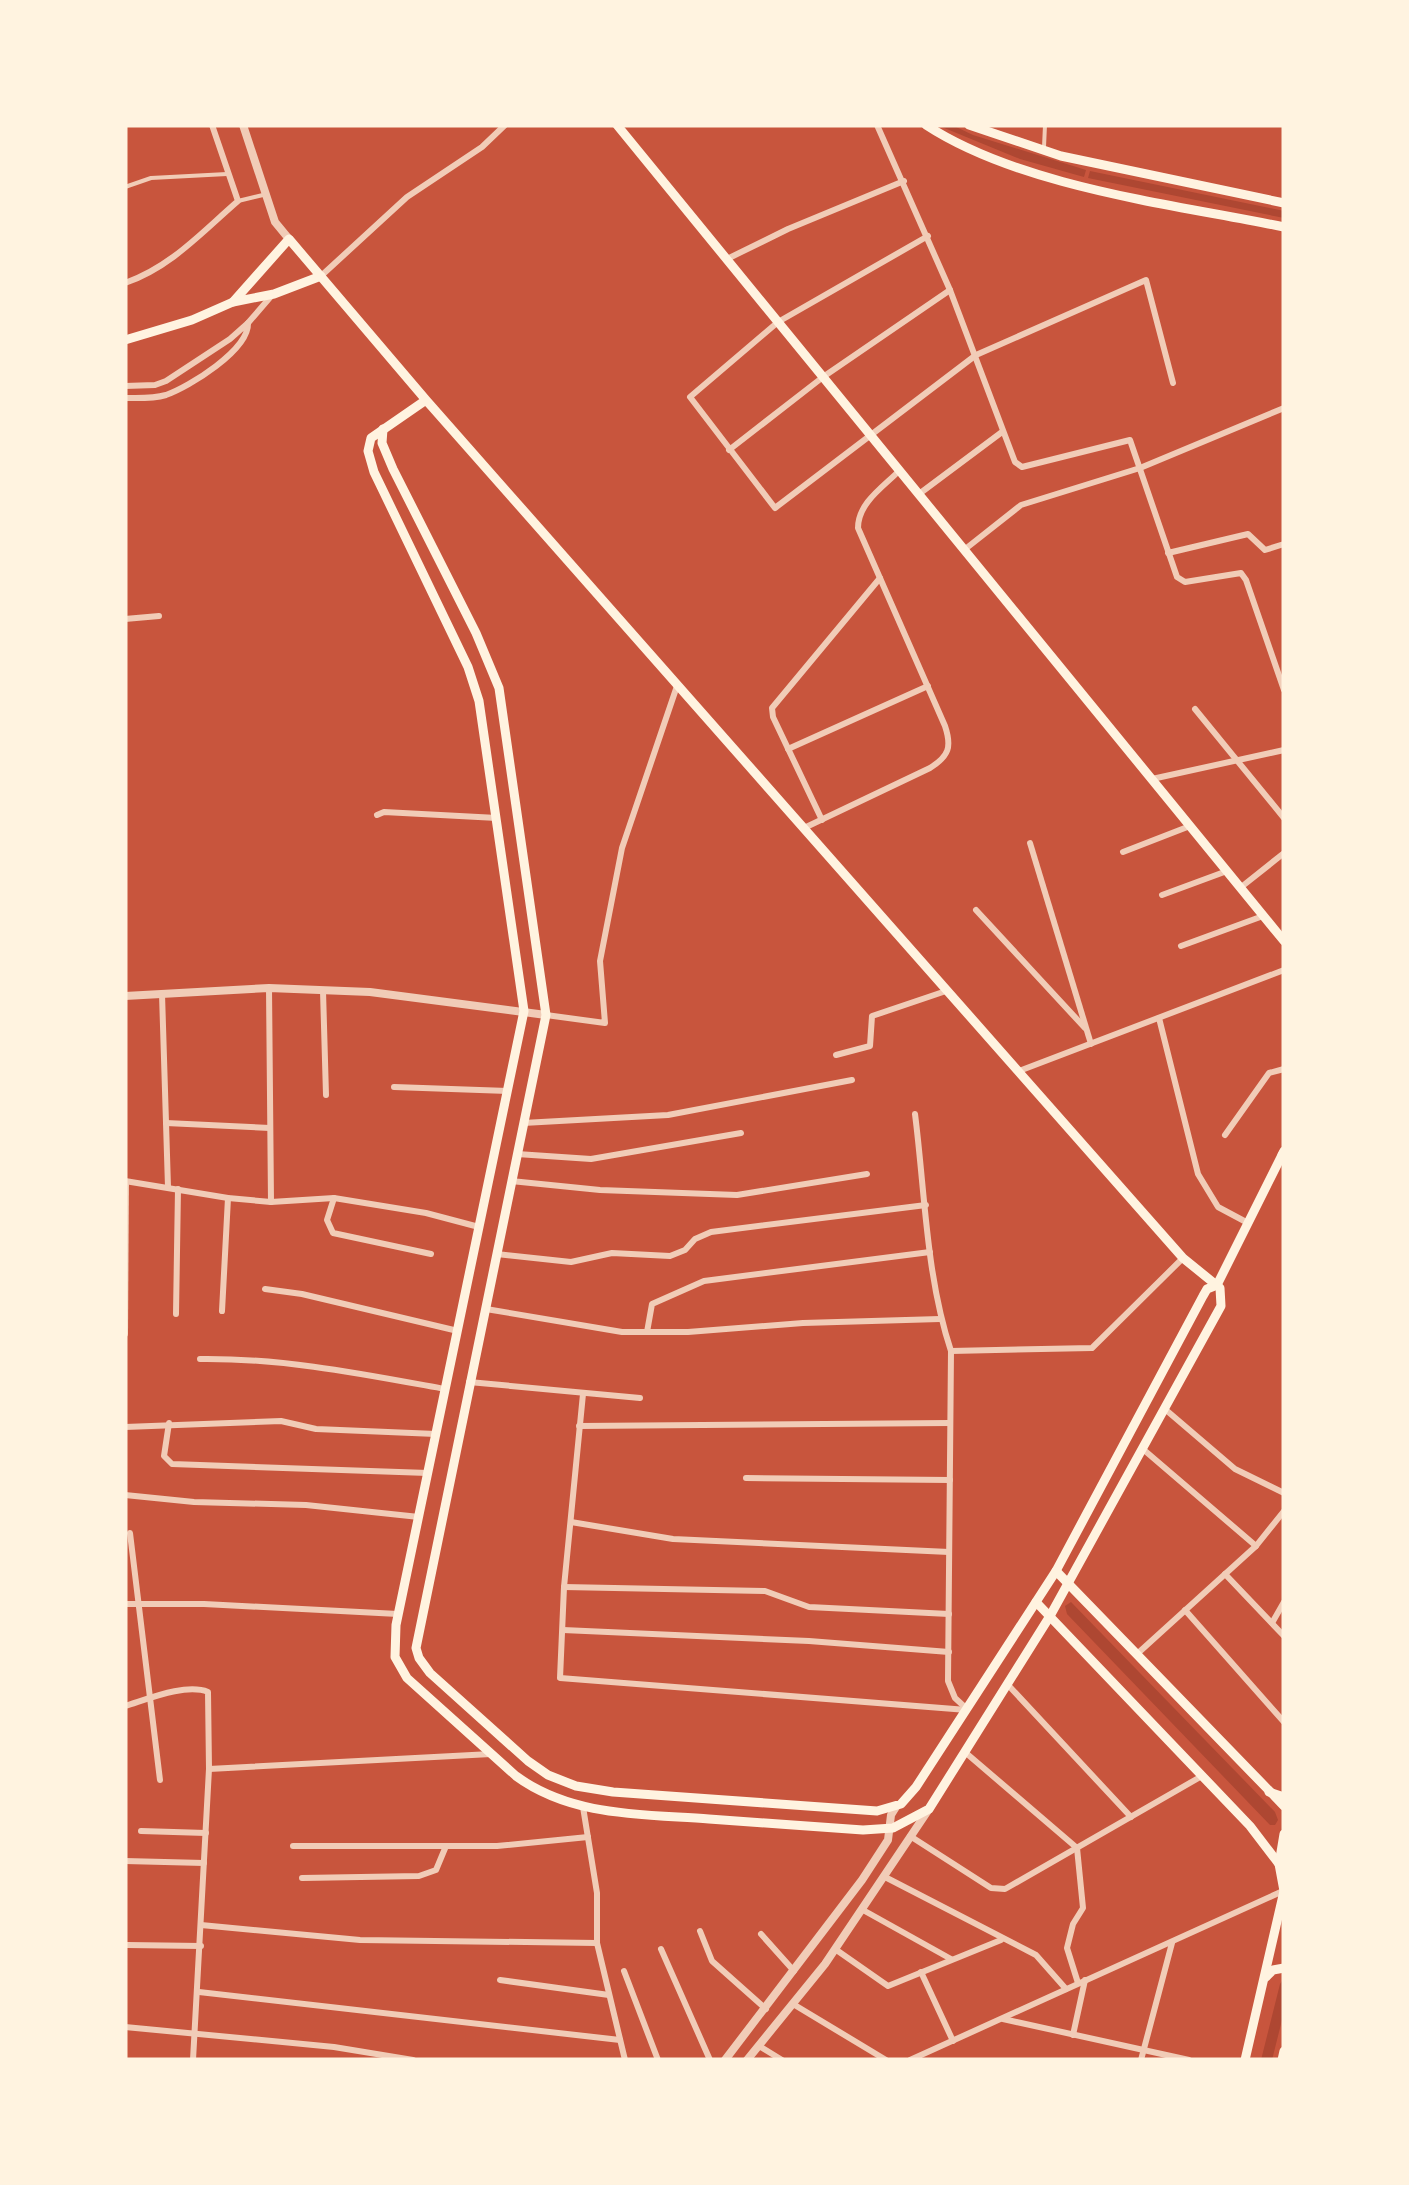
<svg xmlns="http://www.w3.org/2000/svg" width="1409" height="2185" viewBox="0 0 1409 2185" font-family="'PT Sans Narrow',sans-serif">
	<style>
		.green { fill: #ae4732 }
		.lines { fill: none; stroke-linecap: round; stroke-linejoin: round }
		.pedestrian { stroke: #f1ccb7; stroke-width: 4 }
		.minor { stroke: #f1ccb7; stroke-width: 6 }
		.tertiary { stroke: #f1ccb7; stroke-width: 8 }
		.secondary { stroke: #fff3e0; stroke-width: 9 }
		.primary { stroke: #fff3e0; stroke-width: 9 }
	</style>
	<rect width="100%" height="100%" fill="#c8553d"/>
	<g class="green">
		<path d="M937,125H952L973,135L1086,170L1084,177L1020,159Z"/>
		<path d="M1090,171L1284,211V218L1088,178Z"/>
		<path d="M1071,1602L1275,1812L1278,1820L1275,1825H1270L1067,1614L1065,1606Z"/>
		<path d="M1284,1978V2012L1272,2060H1261L1280,1984Z"/>
	</g>
	<g class="lines">
		<g class="pedestrian">
			<path d="M1044,147L1045,125"/>
			<path d="M125,187L151,178L227,174"/>
			<path d="M238,201L263,195"/>
		</g>
		<g class="minor">
			<path d="M877,125L950,290L1015,462L1022,467L1130,440L1177,577L1185,582L1241,573L1246,580L1284,690"/>
			<path d="M928,236L778,322L690,397L775,508L976,355L1146,280L1173,383"/>
			<path d="M727,259L788,229L904,181"/>
			<path d="M321,276L407,197L482,147L505,125"/>
			<path d="M125,283C171,267 202,232 238,201L212,125"/>
			<path d="M248,323L273,294"/>
			<path d="M125,386L155,385L166,381L230,339L248,323C249,350 189,387 166,395C152,399 139,398 125,398"/>
			<path d="M729,450L823,377L950,290"/>
			<path d="M919,494L1002,432"/>
			<path d="M964,550L1021,505L1140,468L1284,408"/>
			<path d="M1168,553L1248,534L1265,550L1284,544"/>
			<path d="M125,619L159,616"/>
			<path d="M1195,709L1284,818"/>
			<path d="M788,749L928,686"/>
			<path d="M1152,779L1284,750"/>
			<path d="M377,815L384,812L497,818"/>
			<path d="M822,820L773,717L772,708L880,578"/>
			<path d="M804,828L930,768C949,756 952,747 945,726L858,528C858,503 883,487 899,471"/>
			<path d="M1030,843L1091,1044"/>
			<path d="M1123,852L1190,826"/>
			<path d="M1240,888L1284,853"/>
			<path d="M1162,895L1227,871"/>
			<path d="M976,910L1085,1028"/>
			<path d="M1181,946L1263,916"/>
			<path d="M269,988L271,1202"/>
			<path d="M323,991L326,1095"/>
			<path d="M162,994L168,1187"/>
			<path d="M546,1015L605,1023L600,961L622,848L677,686"/>
			<path d="M1159,1018L1198,1174L1218,1207L1248,1223"/>
			<path d="M836,1055L870,1046L872,1016L946,991"/>
			<path d="M1019,1071L1284,970"/>
			<path d="M394,1087L508,1091"/>
			<path d="M915,1114C925,1192 926,1276 951,1351L948,1681L955,1698L967,1709"/>
			<path d="M166,1123L270,1128"/>
			<path d="M523,1123L668,1115L852,1080"/>
			<path d="M1225,1135L1269,1073L1284,1069"/>
			<path d="M517,1154L591,1159L741,1133"/>
			<path d="M125,1181L228,1198L271,1202L334,1198L426,1213L479,1227"/>
			<path d="M511,1181L600,1190L737,1195L867,1174"/>
			<path d="M334,1198L327,1220L333,1233L431,1254"/>
			<path d="M497,1254L571,1262L612,1253L670,1256L685,1250L695,1239L711,1232L926,1205"/>
			<path d="M265,1289L302,1294L458,1331"/>
			<path d="M486,1309L622,1332H688L803,1323L940,1319"/>
			<path d="M222,1311L228,1198"/>
			<path d="M176,1314L178,1189"/>
			<path d="M647,1332L652,1304L704,1281L930,1252"/>
			<path d="M125,1334L126,1182"/>
			<path d="M951,1351L1092,1348L1183,1258"/>
			<path d="M200,1359C284,1358 363,1374 445,1389"/>
			<path d="M469,1382L640,1398"/>
			<path d="M583,1394L564,1587L560,1678L967,1710"/>
			<path d="M1166,1410L1235,1469L1284,1493"/>
			<path d="M169,1423L164,1456L172,1464L428,1473"/>
			<path d="M579,1426L950,1423"/>
			<path d="M125,1427L281,1421L316,1429L436,1434"/>
			<path d="M1144,1450L1256,1546"/>
			<path d="M746,1478L950,1480"/>
			<path d="M125,1495L194,1502L306,1505L419,1517"/>
			<path d="M571,1522L673,1539L949,1552"/>
			<path d="M130,1533L160,1780"/>
			<path d="M1225,1574L1284,1636"/>
			<path d="M564,1587L765,1591L809,1607L949,1614"/>
			<path d="M125,1604H204L398,1614"/>
			<path d="M1185,1610L1284,1722"/>
			<path d="M1272,1623L1284,1602"/>
			<path d="M563,1630L809,1641L949,1652"/>
			<path d="M1137,1654L1256,1546L1284,1511"/>
			<path d="M1009,1686L1131,1817"/>
			<path d="M125,1706C148,1699 186,1683 208,1692L209,1769L193,2060"/>
			<path d="M966,1753L1077,1848L1083,1908L1073,1924L1067,1948L1078,1983"/>
			<path d="M209,1769L491,1754"/>
			<path d="M583,1807L597,1893V1943L625,2060"/>
			<path d="M141,1831L206,1833"/>
			<path d="M910,1836L991,1888L1005,1889L1202,1776"/>
			<path d="M293,1846H497L588,1837"/>
			<path d="M125,1861L204,1863"/>
			<path d="M885,1877L1036,1955L1066,1989"/>
			<path d="M302,1878L419,1876L436,1870L446,1846"/>
			<path d="M863,1910L951,1959"/>
			<path d="M201,1925L360,1940L597,1943"/>
			<path d="M700,1931L712,1961L766,2009"/>
			<path d="M761,1934L794,1971"/>
			<path d="M127,1945L201,1946"/>
			<path d="M661,1949L710,2060"/>
			<path d="M835,1949L888,1986L1001,1940"/>
			<path d="M624,1971L658,2060"/>
			<path d="M921,1972L953,2041"/>
			<path d="M500,1980L609,1995"/>
			<path d="M199,1992L620,2040"/>
			<path d="M793,2004L886,2060"/>
			<path d="M1003,2019L1189,2060"/>
			<path d="M125,2027L334,2047L413,2060"/>
			<path d="M1073,2035L1085,1980"/>
			<path d="M759,2046L782,2060"/>
			<path d="M910,2060L1283,1891"/>
			<path d="M1141,2060L1172,1943"/>
		</g>
		<g class="tertiary">
			<path d="M243,125L275,222L289,239"/>
			<path d="M125,996L269,988L370,992L546,1015"/>
			<path d="M725,2060L862,1880L888,1840L891,1815L896,1807"/>
			<path d="M747,2060L825,1964L929,1809"/>
		</g>
		<g class="secondary">
			<path d="M617,125L1284,941"/>
			<path d="M926,125C1021,187 1172,204 1284,227"/>
			<path d="M969,125L1061,156L1284,203"/>
			<path d="M233,302L289,239L426,400L1183,1258L1220,1288L1221,1306L1050,1616L929,1809L893,1828L863,1830C812,1826 760,1823 709,1819C643,1814 572,1817 516,1776L407,1678L395,1657L396,1625L524,1011L479,701L468,667L374,472L368,451L371,438L426,400"/>
			<path d="M125,340L192,320L233,302L274,294L321,276"/>
			<path d="M383,429L382,443L393,469L476,633L499,688L546,1015L416,1648L419,1658L430,1673L528,1761L548,1775L576,1786L613,1792L877,1811L901,1804L916,1787L1056,1571L1203,1296L1207,1289L1217,1285L1284,1151"/>
			<path d="M1056,1571L1284,1806"/>
			<path d="M1036,1602L1250,1826L1279,1864"/>
		</g>
		<g class="primary">
			<path d="M1282,1155L1284,1152"/>
			<path d="M1269,1792L1284,1797"/>
			<path d="M1284,1834L1279,1864L1284,1891"/>
			<path d="M1266,1977L1273,1970L1284,1968"/>
			<path d="M1245,2060L1284,1891"/>
			<path d="M1282,2060L1284,2051"/>
		</g>
	</g>
	<rect width="1409" height="2185" fill="none" stroke="#fff3e0" stroke-width="255"/>
</svg>
